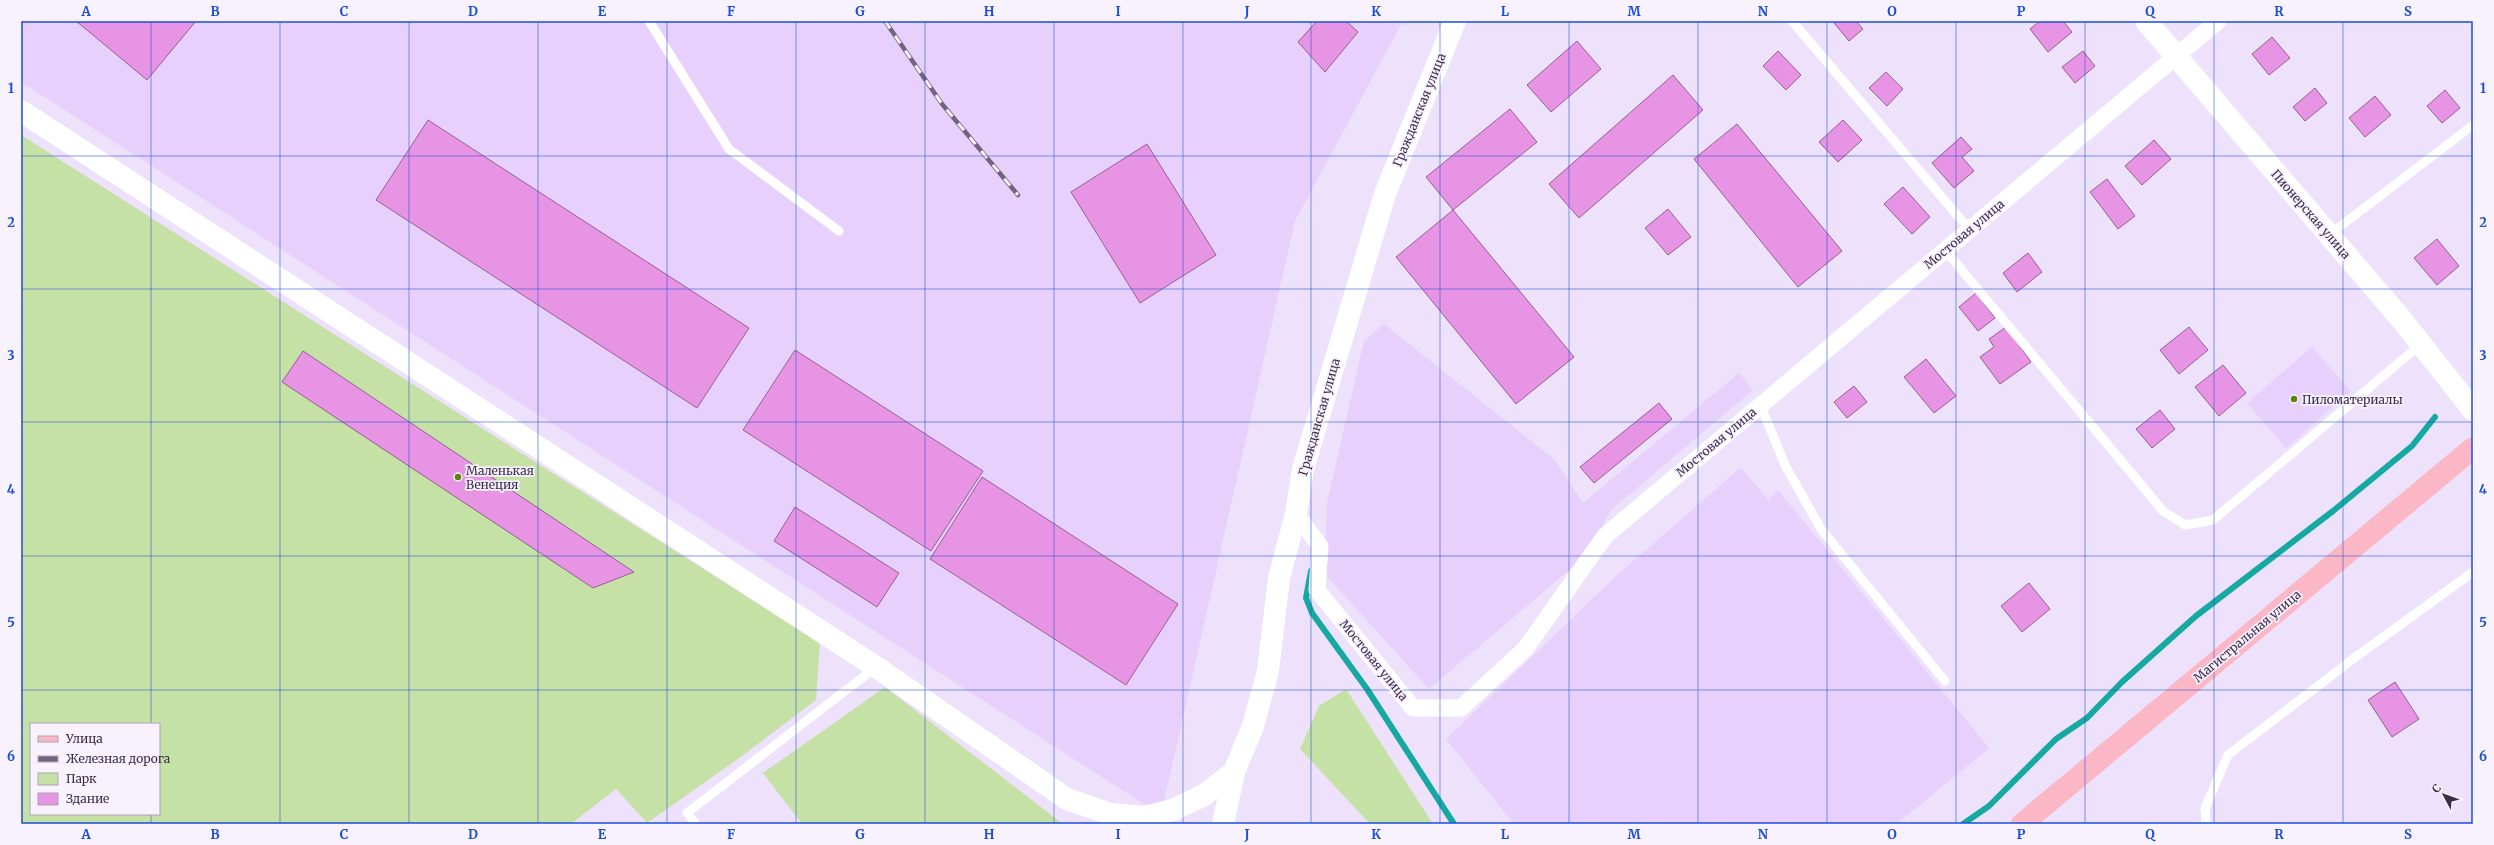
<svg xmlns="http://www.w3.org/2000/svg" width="2494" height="845" viewBox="0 0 2494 845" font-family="Merriweather,serif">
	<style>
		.built { fill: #e7d1fc }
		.green { fill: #c6e1a6; fill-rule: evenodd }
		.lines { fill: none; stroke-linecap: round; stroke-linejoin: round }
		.stream { stroke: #15a9a1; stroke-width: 6 }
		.building { fill: #e694e3; stroke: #946191 }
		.lane { stroke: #fff; stroke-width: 9 }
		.street { stroke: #fff; stroke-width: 17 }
		.secondary { stroke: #fff; stroke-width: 22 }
		.primary { stroke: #fbb7c5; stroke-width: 22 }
		.rail-casing { stroke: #72647e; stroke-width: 4.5 }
		.rail { stroke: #f8f1fe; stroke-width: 3; stroke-dasharray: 9; stroke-linecap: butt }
		.grid { fill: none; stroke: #1d4ed8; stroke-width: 1; stroke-opacity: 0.55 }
		.poi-dot { fill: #5b840a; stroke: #f8f1fe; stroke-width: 1.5 }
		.labels { text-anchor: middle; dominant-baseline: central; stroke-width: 3.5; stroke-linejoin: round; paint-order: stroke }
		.street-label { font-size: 12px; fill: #3c2e48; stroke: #f8f1fe }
		.poi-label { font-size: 12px; fill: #3c2e48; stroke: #f8f1fe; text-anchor: start }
		.neatline { fill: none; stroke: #1d4ed8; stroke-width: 1.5 }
		.grid-label { font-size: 13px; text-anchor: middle; font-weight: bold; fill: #1d4ed8 }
	</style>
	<rect width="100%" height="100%" fill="#eee1fb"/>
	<g class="built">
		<path d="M21,21H1403L1295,221L1161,815L21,82Z"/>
		<path d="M1384,324L1555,460L1583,503L1739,373L1753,390L1611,510L1587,555L1429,689L1324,573L1327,503L1364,341Z"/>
		<path d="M2312,347L2351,391L2286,448L2247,403Z"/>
		<path d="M1741,467L1768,500L1778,490L1989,748L1897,824H1514L1446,739L1615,577Z"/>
	</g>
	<g class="green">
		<path d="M21,135L820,643L816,700L738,759L647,823L616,789L571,824H21ZM31,724H159V814H31Z"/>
		<path d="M885,687L1063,824H802L763,773Z"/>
		<path d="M1346,689L1433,824H1370L1300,749L1319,706Z"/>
	</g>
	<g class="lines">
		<g class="stream">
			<path d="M1311,571L1306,598L1312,613L1367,689L1454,824"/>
			<path d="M1963,824L1989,806L2056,739L2087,718L2122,682L2196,616L2333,511L2412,446L2435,417"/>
		</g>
	</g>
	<g class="building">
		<path d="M76,21H196L147,80Z"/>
		<path d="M1317,21H1346L1358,32L1325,72L1298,42Z"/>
		<path d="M1837,21H1856L1863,29L1849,41L1834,23Z"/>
		<path d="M2040,21H2063L2072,32L2048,52L2030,29Z"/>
		<path d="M2272,37L2290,58L2269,75L2252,54Z"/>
		<path d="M1577,41L1601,69L1551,112L1527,85Z"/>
		<path d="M1778,51L1801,75L1786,90L1763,66Z"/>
		<path d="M2083,51L2095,66L2075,83L2062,67Z"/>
		<path d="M1886,72L1903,89L1887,106L1869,88Z"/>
		<path d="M1673,75L1703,110L1579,218L1549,184Z"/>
		<path d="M2315,88L2327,103L2305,121L2293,107Z"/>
		<path d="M2445,90L2460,108L2442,123L2427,106Z"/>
		<path d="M2375,96L2391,115L2365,137L2349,118Z"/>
		<path d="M1510,109L1537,142L1453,210L1426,177Z"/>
		<path d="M428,120L749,328L697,408L376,200Z"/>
		<path d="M1843,120L1862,140L1838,162L1819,142Z"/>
		<path d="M1737,124L1842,251L1798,287L1694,159Z"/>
		<path d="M1961,137L1972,149L1962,157L1974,171L1954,188L1932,163Z"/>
		<path d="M2154,140L2171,159L2142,185L2125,166Z"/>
		<path d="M1147,144L1216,255L1140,303L1071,192Z"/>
		<path d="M2107,179L2135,216L2118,229L2090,192Z"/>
		<path d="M1903,187L1930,217L1912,234L1884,204Z"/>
		<path d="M1668,209L1691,237L1668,255L1645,228Z"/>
		<path d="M1453,210L1574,357L1516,404L1396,257Z"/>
		<path d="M2437,239L2459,266L2437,285L2414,258Z"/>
		<path d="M2028,253L2042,272L2017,292L2003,273Z"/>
		<path d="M1976,293L1995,318L1978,331L1959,307Z"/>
		<path d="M2006,327L2031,362L2000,384L1980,357L1994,347L1989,339Z"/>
		<path d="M2189,327L2208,350L2179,374L2160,350Z"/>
		<path d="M795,350L983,471L931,551L743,430Z"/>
		<path d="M303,351L634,572L593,588L282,382Z"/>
		<path d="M1926,359L1956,396L1934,413L1904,377Z"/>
		<path d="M2223,365L2246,393L2219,416L2195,387Z"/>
		<path d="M1854,386L1867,402L1847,418L1834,402Z"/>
		<path d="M1659,403L1672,419L1594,483L1580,467Z"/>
		<path d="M2160,410L2175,429L2152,448L2136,429Z"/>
		<path d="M982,477L1178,604L1126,685L930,559Z"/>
		<path d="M795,507L899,573L877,607L774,541Z"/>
		<path d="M2029,583L2050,609L2022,632L2001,606Z"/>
		<path d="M2395,682L2419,719L2392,737L2368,700Z"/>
	</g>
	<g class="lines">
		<g class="lane">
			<path d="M649,21L729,149L839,231"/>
			<path d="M1792,21L1969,229"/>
			<path d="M2329,235L2473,125"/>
			<path d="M1945,250L2163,511L2185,525L2213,520L2421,344"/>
			<path d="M1760,404L1785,465L1821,529L1945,681"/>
			<path d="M696,824L687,813L876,667"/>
			<path d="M2206,824L2205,808L2228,755L2353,659L2473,572"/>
		</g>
		<path class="street" d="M1296,514L1320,546L1317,590L1413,708H1461L1525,649L1605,536L2218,21"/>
		<g class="secondary">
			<path d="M2146,21L2402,320L2473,410"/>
			<path d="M21,111L876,667L1067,799L1110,814L1144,817L1173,810L1204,795L1234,772"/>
			<path d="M1223,824L1234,772L1253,726L1268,671L1279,578L1296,514L1303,469L1385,194L1455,21"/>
		</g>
		<path class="primary" d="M2022,824L2473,448"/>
		<g class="rail-casing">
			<path id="rail" d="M885,21L942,104L1018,195"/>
		</g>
		<use href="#rail" class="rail"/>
	</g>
	<path class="grid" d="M151,21V724M280,21V824M409,21V824M538,21V824M667,21V824M796,21V824M925,21V824M1054,21V824M1183,21V824M1311,21V824M1440,21V824M1569,21V824M1698,21V824M1827,21V824M1956,21V824M2085,21V824M2214,21V824M2343,21V824M21,156H2473M21,289H2473M21,422H2473M21,556H2473M21,690H2473M151,814V824"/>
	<g class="poi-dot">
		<circle cx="2294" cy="399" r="4"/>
		<circle cx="458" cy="477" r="4"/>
	</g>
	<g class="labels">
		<g class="street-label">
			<text transform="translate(1419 110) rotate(-68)">Гражданская улица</text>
			<text transform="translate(2311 214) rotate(49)">Пионерская улица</text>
			<text transform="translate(1964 234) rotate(-40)">Мостовая улица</text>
			<text transform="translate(1319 417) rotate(-74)">Гражданская улица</text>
			<text transform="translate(1716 442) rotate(-40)">Мостовая улица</text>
			<text transform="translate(2247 636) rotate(-40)">Магистральная улица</text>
			<text transform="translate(1374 660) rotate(51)">Мостовая улица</text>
		</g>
		<g class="poi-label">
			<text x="2302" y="399">Пиломатериалы</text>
			<text x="466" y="470">Маленькая<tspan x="466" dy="14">Венеция</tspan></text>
		</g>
	</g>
	<rect width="2494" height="845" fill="none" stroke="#f8f1fe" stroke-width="44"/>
	<rect x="30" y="723" width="130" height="92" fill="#f8f1fe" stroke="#ada3b5"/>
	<rect x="38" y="736" width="20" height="6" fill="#fbb7c5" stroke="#ada3b5"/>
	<text x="66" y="743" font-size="12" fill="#3c2e48">Улица</text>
	<rect x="38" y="756" width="20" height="6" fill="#72647e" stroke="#ada3b5"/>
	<text x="66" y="763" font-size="12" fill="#3c2e48">Железная дорога</text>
	<rect x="38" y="773" width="20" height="12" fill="#c6e1a6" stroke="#ada3b5"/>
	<text x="66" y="783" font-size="12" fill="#3c2e48">Парк</text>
	<rect x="38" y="793" width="20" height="12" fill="#e694e3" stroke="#ada3b5"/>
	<text x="66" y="803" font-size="12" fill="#3c2e48">Здание</text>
	<g transform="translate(2444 795) rotate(311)" stroke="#f8f1fe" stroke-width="3" paint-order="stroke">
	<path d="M0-3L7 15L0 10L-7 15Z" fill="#3c2e48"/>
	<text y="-6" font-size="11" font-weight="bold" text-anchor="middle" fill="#3c2e48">С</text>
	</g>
	<rect x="22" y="22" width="2450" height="801" class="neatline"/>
	<g class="grid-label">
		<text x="86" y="16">A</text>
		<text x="215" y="16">B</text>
		<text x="344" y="16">C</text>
		<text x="473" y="16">D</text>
		<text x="602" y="16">E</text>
		<text x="731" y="16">F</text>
		<text x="860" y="16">G</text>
		<text x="989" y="16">H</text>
		<text x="1118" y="16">I</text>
		<text x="1247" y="16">J</text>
		<text x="1376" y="16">K</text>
		<text x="1505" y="16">L</text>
		<text x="1634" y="16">M</text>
		<text x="1763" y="16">N</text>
		<text x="1892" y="16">O</text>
		<text x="2021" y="16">P</text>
		<text x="2150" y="16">Q</text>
		<text x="2279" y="16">R</text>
		<text x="2408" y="16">S</text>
		<text x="11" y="93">1</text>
		<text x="2483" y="93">1</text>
		<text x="11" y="227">2</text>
		<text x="2483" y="227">2</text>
		<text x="11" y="360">3</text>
		<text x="2483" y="360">3</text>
		<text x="11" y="494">4</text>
		<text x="2483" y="494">4</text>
		<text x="11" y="627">5</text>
		<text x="2483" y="627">5</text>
		<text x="11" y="761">6</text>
		<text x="2483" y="761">6</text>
		<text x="86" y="839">A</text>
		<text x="215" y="839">B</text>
		<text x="344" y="839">C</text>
		<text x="473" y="839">D</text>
		<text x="602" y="839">E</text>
		<text x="731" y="839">F</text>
		<text x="860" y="839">G</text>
		<text x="989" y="839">H</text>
		<text x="1118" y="839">I</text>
		<text x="1247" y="839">J</text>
		<text x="1376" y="839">K</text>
		<text x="1505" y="839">L</text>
		<text x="1634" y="839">M</text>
		<text x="1763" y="839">N</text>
		<text x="1892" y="839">O</text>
		<text x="2021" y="839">P</text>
		<text x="2150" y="839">Q</text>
		<text x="2279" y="839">R</text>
		<text x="2408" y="839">S</text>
	</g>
</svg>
